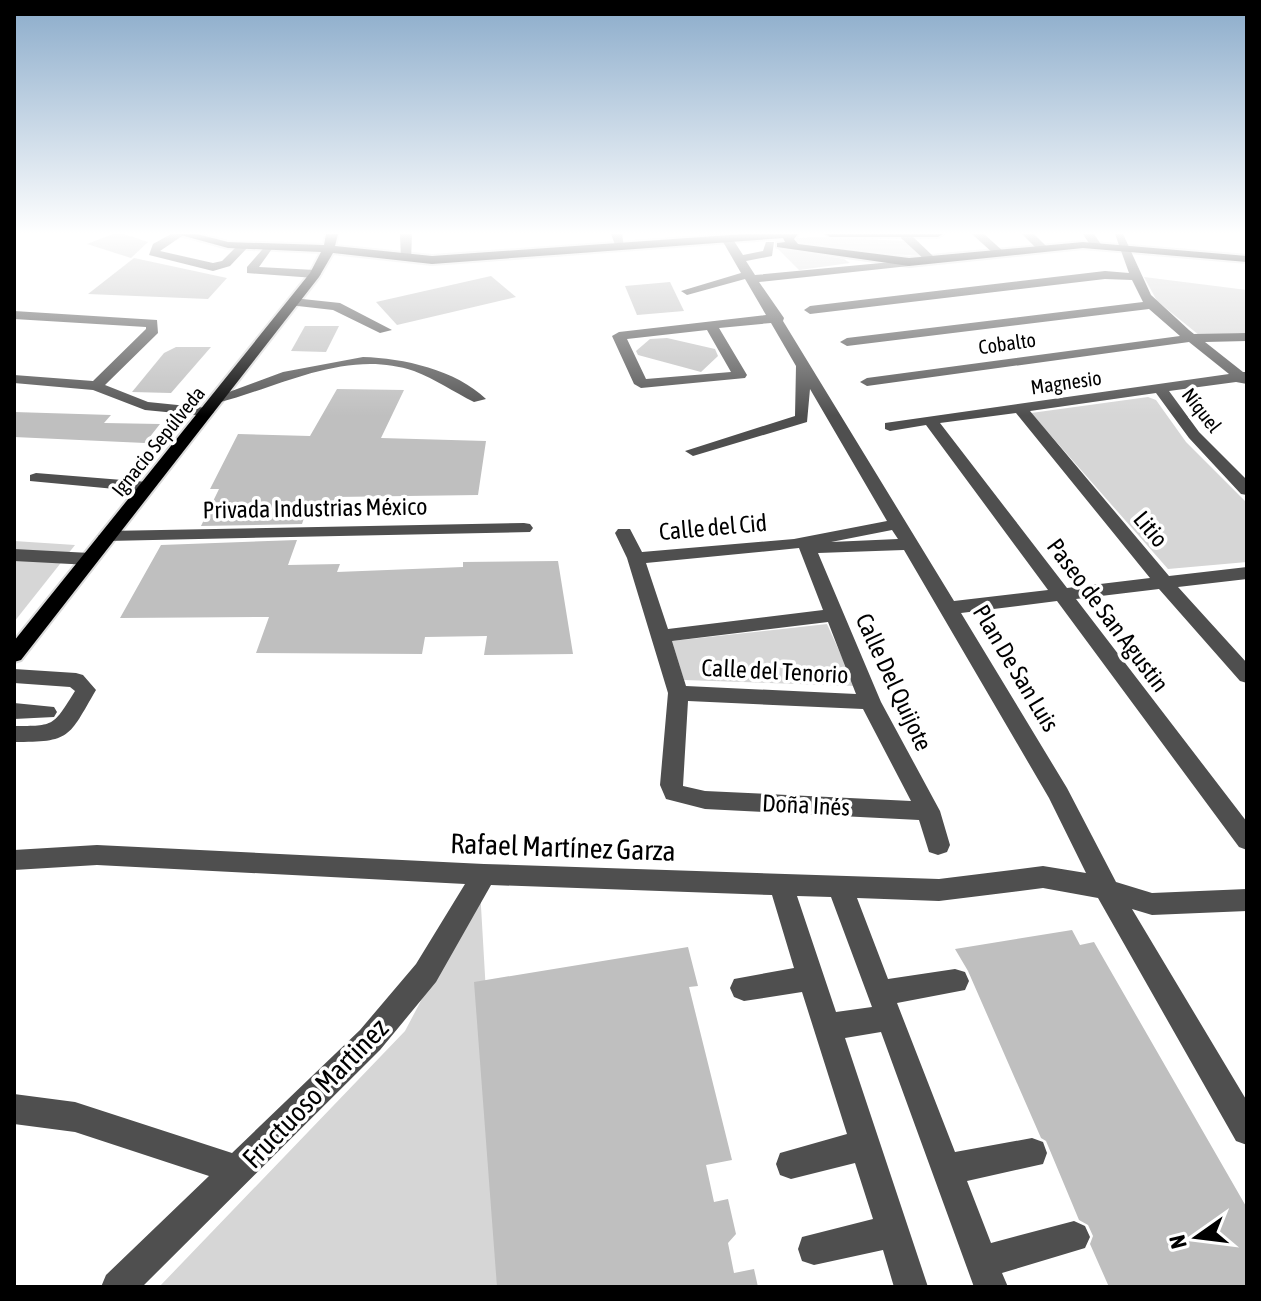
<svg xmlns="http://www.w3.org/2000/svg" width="1261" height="1301" viewBox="0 0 1261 1301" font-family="'Asap Condensed',sans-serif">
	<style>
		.green { fill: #d6d6d6 }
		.building { fill: #bfbfbf }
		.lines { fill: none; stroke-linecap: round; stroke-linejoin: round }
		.major-casing { stroke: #dbdbdb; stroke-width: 4 }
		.minor { fill: #4f4f4f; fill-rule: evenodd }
		.major { fill: #000; fill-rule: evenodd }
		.labels { text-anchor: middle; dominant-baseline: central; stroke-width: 7; stroke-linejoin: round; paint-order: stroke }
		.far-street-label { font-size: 20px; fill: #000; stroke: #fff }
		.street-label { font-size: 24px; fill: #000; stroke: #fff }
		.near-street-label { font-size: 28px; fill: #000; stroke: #fff }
	</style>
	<rect width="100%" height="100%" fill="#fff"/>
	<g class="green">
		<path d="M824,237L904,241L923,256L853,252L797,243L791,238Z"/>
		<path d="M776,247L844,259L850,263L799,270Z"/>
		<path d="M1144,277L1247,290V333L1199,335L1157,301Z"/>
		<path d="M1148,397L1156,400L1186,442L1247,503V562L1168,569L1031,413Z"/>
		<path d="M14,541L75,545L14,622Z"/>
		<path d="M827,624L855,686L684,680L672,641Z"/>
		<path d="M480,889L503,1287H159L405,1031Z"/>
	</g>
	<g class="building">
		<path d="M113,234H124L148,242L131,258L87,244Z"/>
		<path d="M134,258L227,278L208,299L88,294Z"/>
		<path d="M491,276L516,297L397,325L376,302Z"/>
		<path d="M670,282L684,311L637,315L625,286Z"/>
		<path d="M305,326H339L326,352L291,351Z"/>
		<path d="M667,338L715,349L718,356L701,372L638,355L636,351L650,339Z"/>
		<path d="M176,347H211L171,393L132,392L164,353Z"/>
		<path d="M337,389L404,390L381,438L486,441L478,495L335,497L328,518H304L302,524L201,526L219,489H210L238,434L310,436Z"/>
		<path d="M14,412L111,415L104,423L160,424L145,443L14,437Z"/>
		<path d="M297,540L288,565L340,564L337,572L463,567V562L558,561L573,654L484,655L487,636L425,637L422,654L256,653L269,617L120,618L161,545Z"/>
		<path d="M1072,930L1080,945L1094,942L1247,1208V1287H1109L1090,1244L1093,1236L1088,1225L1079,1220L1046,1141L1041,1138L968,971L955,949Z"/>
		<path d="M688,947L698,986L689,987L732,1160L706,1165L714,1202L728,1199L736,1234L728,1243L734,1273L754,1269L758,1287H497L474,982Z"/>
	</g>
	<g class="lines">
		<g class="major-casing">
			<g id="major">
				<path d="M177,234H197L228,242L324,245L326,234H338L335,246L432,256L744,234H798L794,239L798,244L909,258L1083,242L1247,256V262L1083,248L909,266L777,247V243L785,242L783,238L432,264L333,253L319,277L21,660L14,662V641L310,273L321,252L228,248Z"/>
				<path d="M825,234H943L938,237H830Z"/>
			</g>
		</g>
		<g class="minor">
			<path d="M171,234H185L160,251L213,263L222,261L239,244L249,246L230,266L213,271L149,255L153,244Z"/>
			<path d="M400,234H412L411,261L401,259Z"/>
			<path d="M611,234H622L624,247H616Z"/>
			<path d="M901,234H910L934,257V261H926L901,238Z"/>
			<path d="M972,234H984L1004,252L994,254Z"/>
			<path d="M1022,234H1034L1049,249L1039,251Z"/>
			<path d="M1083,234H1094L1102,246L1100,248H1092Z"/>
			<path d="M1115,234H1123L1151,295L1189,330L1194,334L1247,333V341L1205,342L1243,372H1247V384L1236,382L1169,391L1199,432L1247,480V495L1241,494L1189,438L1156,393L1030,411L1169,576L1247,567V579L1178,587L1247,663V683L1240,681L1159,589L1076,599L1247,822V850L1239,847L1057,601L961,613L1067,788L1116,882L1152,893L1247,889V911L1152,915L1132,909L1247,1101V1145L1236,1141L1098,898L1043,888L939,901L857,898L888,979L955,969L965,972L969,981L965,990L897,1003L955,1152L1032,1138L1043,1142L1047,1153L1043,1164L967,1181L991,1243L1074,1221L1085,1226L1090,1237L1085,1248L1002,1273L1008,1287H974L881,1032L845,1038L928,1287H894L883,1250L814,1265L802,1261L798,1249L802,1237L873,1219L855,1163L791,1179L780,1175L776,1164L780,1153L847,1134L802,992L744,1001L734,997L730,988L734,979L794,968L772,895L491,885L436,982L380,1050L142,1287H101L106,1275L209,1176L75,1132L14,1124V1094L75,1102L232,1153L360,1030L416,964L465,884L97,865L14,870V850L97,845L484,864L939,879L1043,866L1086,873L1049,798L904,550L818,553L881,702L940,811L950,845L947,852L938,855L929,852L919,820L705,809L666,799L660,785L668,693L627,558L615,533L618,529H630L642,552L794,539L887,521L810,389L807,422L693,456L685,451L795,416L796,366L771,323L719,328L747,375L745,378L641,388L634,384L612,336L619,332L766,315L745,279L687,295L681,291L741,273L722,240L724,238H732L743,255L763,251L766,242H774L772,256L746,261L755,275L913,260L915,262L909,266L759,282L784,318L783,321L954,601L1048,590L926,425L890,431L885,429V423L1229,374L1189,342L867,386L860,382L867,378L1180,336L1149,309L847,346L840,342L847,338L1143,302L1132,280L1105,279L810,314L804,310L810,306L1105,271L1129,273ZM707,330L731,372L646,379L627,339ZM1016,413L1150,578L1067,588L940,423ZM892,530L898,539L831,542ZM799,548L823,610L668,629L646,563ZM828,622L856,694L686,686L672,641ZM688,701L863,709L911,801L705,791L683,786ZM797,896L831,897L872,1007L836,1012Z"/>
			<path d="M268,243L274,246L259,267L315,270L321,274L315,278L247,273V267Z"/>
			<path d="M293,298L340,303L392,330L380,333L333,310L289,305V299Z"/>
			<path d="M14,311L157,320L158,333L105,385L148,402L207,408L214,412L207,416L145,410L93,390L14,383V375L93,381L146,329V327L14,319Z"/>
			<path d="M363,357C403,358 456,370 486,399L474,402C454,392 435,379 414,371C347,348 280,387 217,403L210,399L283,372Z"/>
			<path d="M36,473L147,482L155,487L147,492L30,481V475Z"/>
			<path d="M524,523L530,524L533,528L530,532L107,541L98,536L107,531Z"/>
			<path d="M14,549L90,553L99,559L90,565L14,561Z"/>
			<path d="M14,669L76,673L83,675L96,690C68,738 71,742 14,742V726C55,726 53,726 75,691L70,687L14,683Z"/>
			<path d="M14,703L54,707L57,712L54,717L14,719Z"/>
		</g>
		<use href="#major" class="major"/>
	</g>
	<linearGradient id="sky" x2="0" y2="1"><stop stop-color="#8aabca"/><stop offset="0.56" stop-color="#fff"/><stop offset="1" stop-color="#fff" stop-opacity="0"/></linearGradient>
	<rect width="1261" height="416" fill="url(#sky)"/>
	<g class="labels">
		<g class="far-street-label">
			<text transform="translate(1007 343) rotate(-8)">Cobalto</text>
			<text transform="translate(1066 382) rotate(-8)">Magnesio</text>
			<text transform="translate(1202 410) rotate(52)">Níquel</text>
			<text transform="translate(158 441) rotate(-51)">Ignacio Sepúlveda</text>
		</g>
		<g class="street-label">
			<text transform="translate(315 508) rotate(-1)">Privada Industrias México</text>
			<text transform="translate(713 527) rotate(-5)">Calle del Cid</text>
			<text transform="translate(1151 529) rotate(50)">Litio</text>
			<text transform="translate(1108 615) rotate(53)">Paseo de San Agustin</text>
			<text transform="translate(1016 668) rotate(59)">Plan De San Luis</text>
			<text transform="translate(775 671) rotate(3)">Calle del Tenorio</text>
			<text transform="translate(894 682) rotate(65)">Calle Del Quijote</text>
			<text transform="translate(806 805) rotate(3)">Doña Inés</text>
		</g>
		<g class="near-street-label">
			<text transform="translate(563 847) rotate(2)">Rafael Martínez Garza</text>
			<text transform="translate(315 1093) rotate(-46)">Fructuoso Martinez</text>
		</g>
	</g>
	<rect width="1261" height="1301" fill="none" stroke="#000000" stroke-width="32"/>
	<g transform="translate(1197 1237) rotate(256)" stroke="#ffffff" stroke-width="6" paint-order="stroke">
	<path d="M0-6L14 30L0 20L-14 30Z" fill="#000000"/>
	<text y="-12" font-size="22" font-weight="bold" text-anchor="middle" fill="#000000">N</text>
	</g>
</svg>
